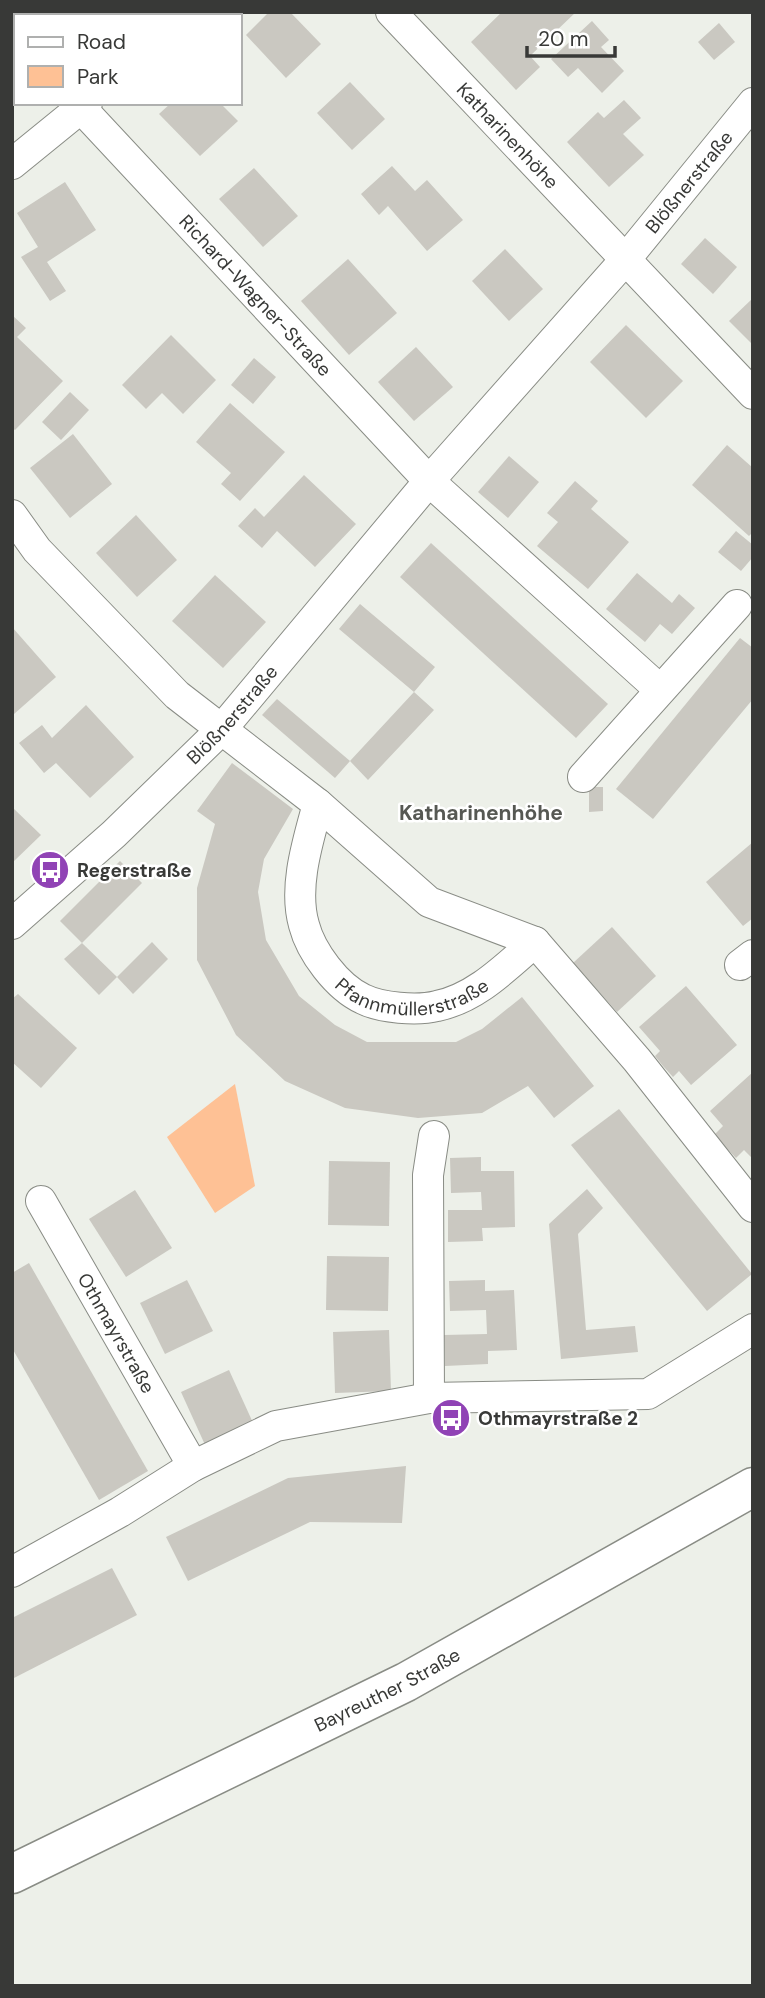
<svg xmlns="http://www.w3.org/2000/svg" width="765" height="1998" viewBox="0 0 765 1998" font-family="'DM Sans',sans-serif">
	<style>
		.green { fill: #fec195 }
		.building { fill: #cac8c1 }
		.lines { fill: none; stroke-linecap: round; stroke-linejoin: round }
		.minor-casing { stroke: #898c85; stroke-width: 32 }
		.major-casing { stroke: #898c85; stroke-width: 41 }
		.minor { stroke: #fff; stroke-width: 30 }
		.major { stroke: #fff; stroke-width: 38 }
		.labels { text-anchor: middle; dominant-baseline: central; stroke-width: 5; stroke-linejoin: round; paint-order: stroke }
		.street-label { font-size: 19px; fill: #383937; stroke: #fff }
		.poi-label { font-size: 19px; font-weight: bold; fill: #383937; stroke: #fff; text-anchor: start }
		.neighbourhood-label { font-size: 21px; font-weight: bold; fill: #565853; stroke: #fff }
	</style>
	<rect width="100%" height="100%" fill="#edf0e9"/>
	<path class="green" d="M235,1084L255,1186L215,1213L167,1137Z"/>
	<g class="building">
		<path d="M269,12H290L321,44L286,78L246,35Z"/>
		<path d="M502,12H576L530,56L540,67L516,90L471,42Z"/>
		<path d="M592,21L609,40L601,47L624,71L602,93L578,68L568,77L551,59Z"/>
		<path d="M719,23L735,42L714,60L698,42Z"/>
		<path d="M350,82L385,119L352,150L317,113Z"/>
		<path d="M624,100L641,118L623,134L644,155L609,187L567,142L598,112L604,118Z"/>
		<path d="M171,103H220L238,121L200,156L159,114Z"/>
		<path d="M392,166L415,191L427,180L463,220L427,251L388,206L379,215L361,194Z"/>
		<path d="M254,168L298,216L263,247L219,199Z"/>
		<path d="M65,182L96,230L47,262L66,291L50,301L21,257L38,247L17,213Z"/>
		<path d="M705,238L737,267L713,294L681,264Z"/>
		<path d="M505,249L543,289L509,321L472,281Z"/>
		<path d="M348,259L397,313L349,355L301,301Z"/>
		<path d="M753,298V345L729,321Z"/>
		<path d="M12,315L26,328L17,337L63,381L15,430L12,428Z"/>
		<path d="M626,325L683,381L646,418L590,362Z"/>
		<path d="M171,335L216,380L183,414L162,393L146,409L122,385Z"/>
		<path d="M416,347L453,387L414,421L378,382Z"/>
		<path d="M254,358L276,377L253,404L231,385Z"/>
		<path d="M70,392L89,410L61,440L42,422Z"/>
		<path d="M230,403L285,452L240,501L221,484L231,473L196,442Z"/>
		<path d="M73,434L112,484L70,518L30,468Z"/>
		<path d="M727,445L753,468V532L749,536L692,485Z"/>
		<path d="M509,456L539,482L508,518L478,492Z"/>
		<path d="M304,475L356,524L315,567L277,531L262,548L238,526L255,508L264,517Z"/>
		<path d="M575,481L598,501L591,509L629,542L588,589L537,546L558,522L547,513Z"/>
		<path d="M136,515L177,560L137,597L96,553Z"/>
		<path d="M736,531L753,545V557L741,571L718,552Z"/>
		<path d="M431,543L608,704L576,738L400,577Z"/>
		<path d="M637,573L672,603L679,594L695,608L672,634L660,624L645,642L606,609Z"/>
		<path d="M215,575L266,622L223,668L172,621Z"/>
		<path d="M360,604L435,667L414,692L434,710L368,780L350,761L414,692L339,629Z"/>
		<path d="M12,627L56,677L14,714L12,711Z"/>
		<path d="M740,638L753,648V699L653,819L616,789Z"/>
		<path d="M277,699L350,761L335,778L262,715Z"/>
		<path d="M86,705L134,757L90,798L56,763L44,773L19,743L42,725L52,738Z"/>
		<path d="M232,763L293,809L264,859L258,892L266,940L299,996L335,1025L367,1042H456L482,1029L522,997L594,1086L554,1118L528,1086L482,1113L418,1118L345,1108L285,1081L236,1035L197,960V888L215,824L197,811Z"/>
		<path d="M589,787H603V811L589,812Z"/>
		<path d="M12,807L41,835L12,863Z"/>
		<path d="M753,842V918L743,926L706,882Z"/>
		<path d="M120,861L142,883L82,943L60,921Z"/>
		<path d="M612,927L656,976L617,1012L573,963Z"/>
		<path d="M152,942L168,959L133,994L117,977Z"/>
		<path d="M82,943L117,977L99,995L64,959Z"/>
		<path d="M686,986L737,1045L691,1085L679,1071L673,1077L663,1066L655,1056L660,1051L639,1027Z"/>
		<path d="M18,994L77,1048L41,1088L12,1062V999Z"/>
		<path d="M753,1072V1159L744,1150L736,1158L714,1135L723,1126L710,1111Z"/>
		<path d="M619,1109L752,1274L707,1311L571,1145Z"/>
		<path d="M481,1157V1171H514L515,1227L482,1228L483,1241L448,1242V1210H482L481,1192L451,1193L450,1158Z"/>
		<path d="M329,1161L390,1162L389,1226L328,1225Z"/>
		<path d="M587,1189L603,1208L578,1234L586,1330L635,1326L638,1352L561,1359L549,1224Z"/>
		<path d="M135,1190L172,1248L126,1277L89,1219Z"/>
		<path d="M327,1256L389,1257L388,1311L326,1310Z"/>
		<path d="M29,1263L148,1471L99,1500L12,1348V1273Z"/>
		<path d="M187,1280L213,1331L165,1354L140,1303Z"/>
		<path d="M485,1280V1291L514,1290L517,1350L488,1351V1364L445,1366L444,1335L487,1334L486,1310L450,1311L449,1281Z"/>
		<path d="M389,1330L391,1391L335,1393L333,1332Z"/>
		<path d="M229,1370L254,1425L206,1447L181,1392Z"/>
		<path d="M406,1466L402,1523L310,1522L188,1581L166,1537L288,1478Z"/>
		<path d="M112,1568L137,1615L12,1679V1618Z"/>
	</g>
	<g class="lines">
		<g class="minor-casing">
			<g id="minor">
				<path id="s1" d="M391,12L753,394"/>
				<path d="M195,16L199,12"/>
				<path id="s2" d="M81,108L429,481L659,689"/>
				<path d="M12,164L87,103"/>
				<path id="s3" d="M12,515L37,550L177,695L318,804C308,841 293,887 304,925C311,952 337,987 363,999C381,1008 417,1011 437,1006C476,998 506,967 535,942"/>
				<path d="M583,777L737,605"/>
				<path d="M318,804L429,902L535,942L637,1060L753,1207"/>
				<path id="s4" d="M12,924L114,834L221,730L429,481L625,260L753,103"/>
				<path d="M740,965L753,955"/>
				<path id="s5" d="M41,1201L193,1466"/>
				<path d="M429,1398L428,1175L434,1136"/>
				<path d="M12,1572L120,1512L193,1466L276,1426L429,1398L648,1394L753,1329"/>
			</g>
		</g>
		<g class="major-casing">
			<g id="major">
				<path id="s6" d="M12,1874L406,1682L753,1487"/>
			</g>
		</g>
		<use href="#minor" class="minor"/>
		<use href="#major" class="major"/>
	</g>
	<defs>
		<g id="bus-disc" transform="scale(2.0125)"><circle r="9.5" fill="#9043b5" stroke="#fff"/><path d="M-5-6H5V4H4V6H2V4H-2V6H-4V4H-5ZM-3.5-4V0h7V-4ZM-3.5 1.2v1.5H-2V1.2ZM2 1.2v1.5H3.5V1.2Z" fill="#fff"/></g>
	</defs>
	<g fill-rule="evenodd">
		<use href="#bus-disc" x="50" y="870"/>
		<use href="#bus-disc" x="451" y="1418"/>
	</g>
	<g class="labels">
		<g class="street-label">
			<text stroke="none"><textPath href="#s1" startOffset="170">Katharinenhöhe</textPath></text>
			<text stroke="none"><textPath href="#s4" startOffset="1006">Blößnerstraße</textPath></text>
			<text stroke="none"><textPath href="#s2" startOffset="256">Richard-Wagner-Straße</textPath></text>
			<text stroke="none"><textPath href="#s4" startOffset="304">Blößnerstraße</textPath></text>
			<text stroke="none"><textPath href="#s3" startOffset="693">Pfannmüllerstraße</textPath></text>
			<text stroke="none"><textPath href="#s5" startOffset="152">Othmayrstraße</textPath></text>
			<text stroke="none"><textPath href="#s6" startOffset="418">Bayreuther Straße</textPath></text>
		</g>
		<g class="poi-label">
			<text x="77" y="870">Regerstraße</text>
			<text x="478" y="1418">Othmayrstraße 2</text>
		</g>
		<g class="neighbourhood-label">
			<text x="481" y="813">Katharinenhöhe</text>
		</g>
	</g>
	<rect width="765" height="1998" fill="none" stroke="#383937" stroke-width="28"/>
	<rect x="14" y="14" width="228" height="91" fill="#ffffff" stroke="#afb0af" stroke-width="2"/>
	<rect x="28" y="37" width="35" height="10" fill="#ffffff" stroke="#afb0af" stroke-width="2"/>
	<text x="77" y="49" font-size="21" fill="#383937">Road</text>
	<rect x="28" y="66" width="35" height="21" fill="#fec195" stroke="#afb0af" stroke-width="2"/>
	<text x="77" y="84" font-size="21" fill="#383937">Park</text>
	<path d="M527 46v10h88v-10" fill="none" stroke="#383937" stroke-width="3.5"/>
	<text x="538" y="46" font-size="21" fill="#383937" stroke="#ffffff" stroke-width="5" paint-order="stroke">20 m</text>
</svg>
